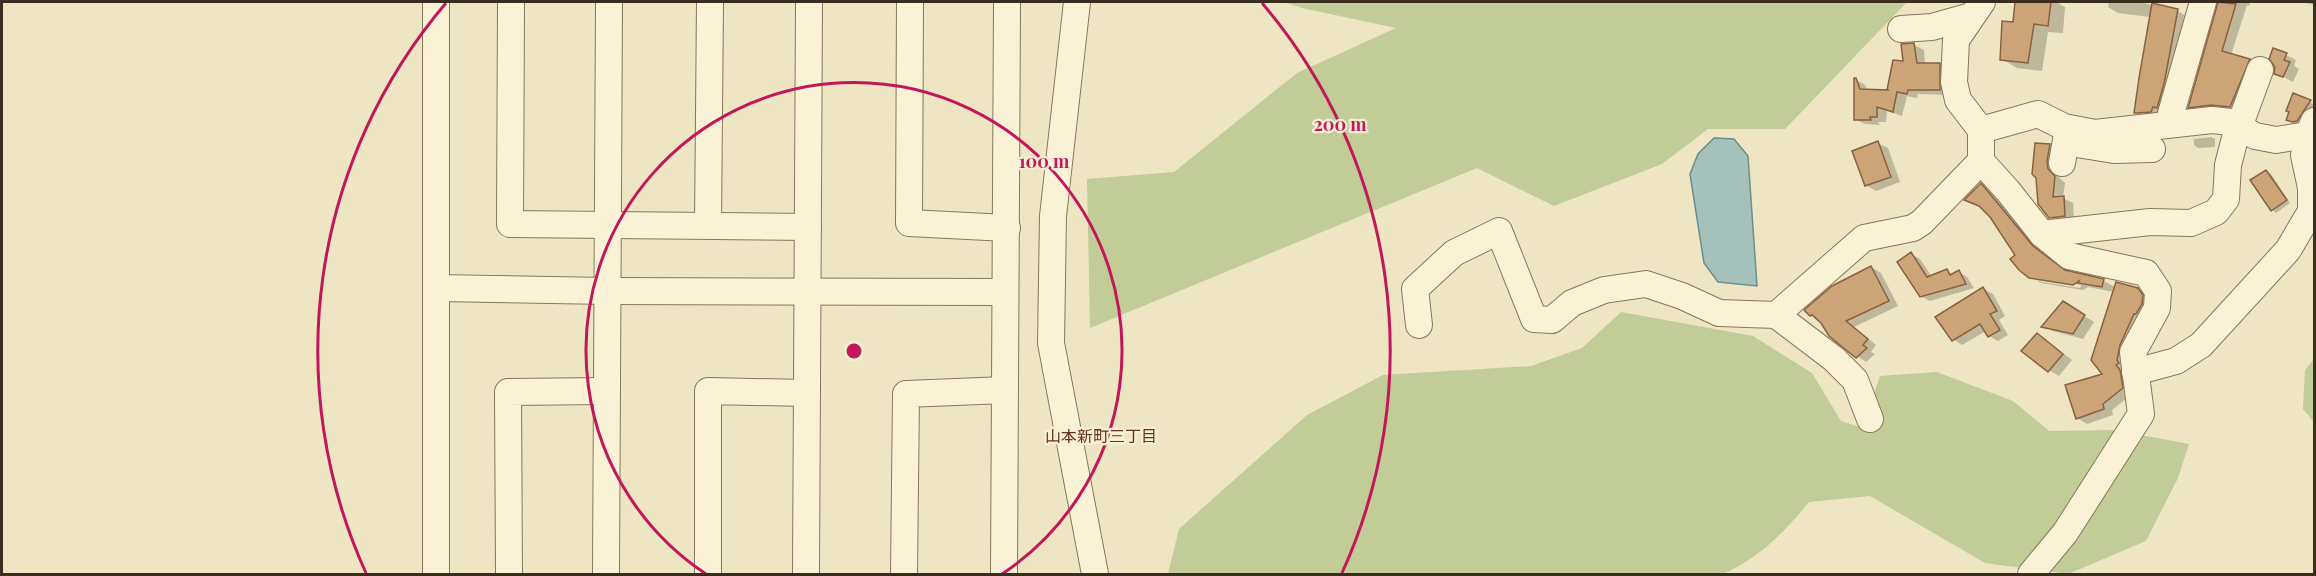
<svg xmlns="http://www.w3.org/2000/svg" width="2316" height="576" viewBox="0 0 2316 576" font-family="'Playfair Display','Noto Sans JP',serif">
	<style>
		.green { fill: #c1cc96 }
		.water { fill: #a5c1bb; stroke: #6c8f89; stroke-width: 1.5 }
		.shadow { fill: #0003 }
		.building { fill: #cda378; stroke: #88623f; stroke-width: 1.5 }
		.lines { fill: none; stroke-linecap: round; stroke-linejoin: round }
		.minor-casing { stroke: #887759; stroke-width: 28 }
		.minor { stroke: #f9f2d6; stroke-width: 26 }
		.ring { fill: none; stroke: #c2185b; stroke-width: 3 }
		.labels { text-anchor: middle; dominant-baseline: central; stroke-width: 4.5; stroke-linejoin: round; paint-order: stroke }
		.neighbourhood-label { font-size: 16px; fill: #65321d; stroke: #f6efd2 }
		.centre { fill: #c2185b; stroke: #f6efd2; stroke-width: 3 }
		.ring-label { font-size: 18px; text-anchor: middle; font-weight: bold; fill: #c2185b; stroke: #f6efd2; stroke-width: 4.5; stroke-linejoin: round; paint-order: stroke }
	</style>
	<rect width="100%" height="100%" fill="#eee5c3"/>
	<g class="green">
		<path d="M1284,2H1907L1785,129H1708L1662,164L1554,206L1477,168L1090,328L1087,179L1174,172L1297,73L1396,28L1302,8Z"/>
		<path d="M1621,312L1753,336L1812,373L1841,421L1863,428L1880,376L1937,372L2013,401L2049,431L2115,430L2189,444L2178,478L2146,541L2068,574L1985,563L1870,496L1809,502C1782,534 1762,556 1723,574H1168L1179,529L1307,415L1383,375L1531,366L1582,348Z"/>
		<path d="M2314,359V422L2303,409L2305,370Z"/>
	</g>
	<path class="water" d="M1714,138L1734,139L1748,156L1757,286L1718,282L1704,263L1690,174L1698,154Z"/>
	<g class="shadow">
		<path d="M2016,2H2056L2065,7L2063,33L2048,32L2042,71L2017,68L2002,59L2014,24Z"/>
		<path d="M2109,2H2139L2176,10L2186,16L2161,117L2145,118L2135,112L2150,17L2118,13L2108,7Z"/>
		<path d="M2219,2H2250L2249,6L2247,5L2231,55L2259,66L2240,112H2199L2190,107Z"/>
		<path d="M2301,2H2314V5Z"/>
		<path d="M1914,45L1924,50L1925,65H1939L1949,70L1950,95L1918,94L1917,98L1907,96L1902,116L1887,111L1886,122H1878L1880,125L1865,124L1855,119V79L1865,85L1867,91L1894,92Z"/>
		<path d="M2286,55L2296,60L2294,66L2299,69L2293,82L2276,73V66Z"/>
		<path d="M2294,95L2314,104V115L2297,125L2288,119Z"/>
		<path d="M2211,137L2215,139V147L2198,148L2194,145V139Z"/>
		<path d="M1878,143L1888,148L1900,182L1876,191L1866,185Z"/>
		<path d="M2050,146L2059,152L2057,167L2058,176L2065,183L2063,198L2073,203L2074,221L2060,223L2050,217L2039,204Z"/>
		<path d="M2266,171L2271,174L2290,203L2276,213L2272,210Z"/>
		<path d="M1981,185L1990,190L2042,253L2068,273L2104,281L2115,287L2137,289L2148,296L2132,394L2112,410L2113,415L2087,424L2077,418L2105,375L2114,292L2088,287L2083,290L2041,283L2037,281L2080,288L2081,285L2030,277L1991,216L1984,209L1966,200Z"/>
		<path d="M1911,254L1920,259L1932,277L1947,271L1953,275L1959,272L1967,277L1974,288L1930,301L1921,296Z"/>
		<path d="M1871,267L1881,273L1898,306L1854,327L1876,345L1871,352L1875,354L1866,362L1857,356L1820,321L1811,315Z"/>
		<path d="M1983,289L1993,294L2005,316L1999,320L2008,335L1998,341L1989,336L1986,331L1962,345L1953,339Z"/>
		<path d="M2073,309L2094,322L2083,339L2053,331L2044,326Z"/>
		<path d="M2037,334L2072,360L2059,376L2049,370Z"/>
	</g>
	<g class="building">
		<path d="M2015,2H2051L2048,26L2034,24L2028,63L2000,60L2002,21L2013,22Z"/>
		<path d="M2218,2L2236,4L2222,51L2250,59L2230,107L2211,105L2188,108Z"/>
		<path d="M2152,3L2178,9L2164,84L2157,108L2153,107L2151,112L2136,113H2134L2139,78Z"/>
		<path d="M1914,43L1917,63H1940V90H1908L1907,94L1897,92L1893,112L1877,107V117H1870L1871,120H1854V78H1856L1860,89L1889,90H1887L1893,60L1903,61L1901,44Z"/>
		<path d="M2273,48L2287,53L2284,60L2290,62L2283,77L2274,74L2275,67L2269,59Z"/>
		<path d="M2293,93L2311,100L2297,121L2292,122L2286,120L2289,112L2286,111Z"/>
		<path d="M1878,141L1891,177L1865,186L1852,151Z"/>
		<path d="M2035,143L2050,144L2047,161L2048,169L2055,176L2053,197L2064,196L2065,216L2049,218L2038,204L2036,178L2032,174Z"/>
		<path d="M2266,170L2287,200L2271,211L2250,180Z"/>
		<path d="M1981,183L2033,246L2065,270L2104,279L2102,287L2078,283L2079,281L2073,285L2029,278L2019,270L2010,259L2015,255L1990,217L1979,206L1964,200Z"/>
		<path d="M1911,252L1927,277L1947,269L1950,275L1959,270L1966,284L1920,297L1897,262Z"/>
		<path d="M1871,266L1889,301L1846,321L1868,339L1863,345L1867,348L1856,358L1829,336L1821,323L1812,315L1810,316L1804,310L1832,286Z"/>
		<path d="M2116,282L2138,288L2143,295L2142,304L2136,314H2134L2120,345L2117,360L2119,363L2116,365L2120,370L2123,388L2103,404L2104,409L2076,419L2065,385L2102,374L2091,360Z"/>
		<path d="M1983,287L1997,311L1990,314L2000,330L1988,337L1980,324L1952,341L1935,317Z"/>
		<path d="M2063,301L2085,315L2073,334L2041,327Z"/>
		<path d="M2037,333L2063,354L2048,372L2021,351Z"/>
	</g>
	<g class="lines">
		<g class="minor-casing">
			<g id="minor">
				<path d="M511,2L510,224L808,227"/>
				<path d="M910,2L909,223L1007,228"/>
				<path d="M1077,2L1053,216L1051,343L1095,574"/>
				<path d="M1982,2L1956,40L1954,82L1958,100L1981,130V161L2008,191L2042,234L2069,256L2146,273L2158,291L2157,308L2133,352L2141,414L2065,533L2031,574"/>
				<path d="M1901,29L1932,27L1971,16"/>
				<path d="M2168,124L2203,2"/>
				<path d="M1981,130L2038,114L2064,127L2095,133L2212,120L2231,122L2255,136L2276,140L2308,135"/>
				<path d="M2077,144L2114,150L2152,149"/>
				<path d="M2062,163L2066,140"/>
				<path d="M708,225L710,2"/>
				<path d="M2042,234L2150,222L2191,223L2216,212L2226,199L2228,165L2235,138L2260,70"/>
				<path d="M436,288L608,291L1004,292"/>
				<path d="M1776,315L1834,359L1855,380L1870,419"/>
				<path d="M1419,325L1415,289L1454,253L1499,231L1534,319L1552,320L1572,303L1604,290L1646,284L1682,296L1719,313L1776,315L1864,238L1913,228L1922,222L1981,161"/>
				<path d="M2135,372L2176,361L2201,345L2288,250L2311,211V188L2304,155L2308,135L2314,121"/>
				<path d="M436,574V2"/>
				<path d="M509,574L508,392L606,391"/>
				<path d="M606,574L609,2"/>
				<path d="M708,574V391L807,393"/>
				<path d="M806,574L809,2"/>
				<path d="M904,574L906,394L1005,390"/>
				<path d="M1004,574L1007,2"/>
			</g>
		</g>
		<use href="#minor" class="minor"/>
	</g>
	<g class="ring">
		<path d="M706 574A268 268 0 1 1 1002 574"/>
		<path d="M366 573A536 536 0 0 1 446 3M1262 3A536 536 0 0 1 1342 573"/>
	</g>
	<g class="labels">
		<g class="neighbourhood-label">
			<text x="1101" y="435">山本新町三丁目</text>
		</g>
	</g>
	<circle cx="854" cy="351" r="9" class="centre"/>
	<g class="ring-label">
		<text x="1340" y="131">200 m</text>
		<text x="1044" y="168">100 m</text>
	</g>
	<rect width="2316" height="576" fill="none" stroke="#382d1e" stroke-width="6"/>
</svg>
